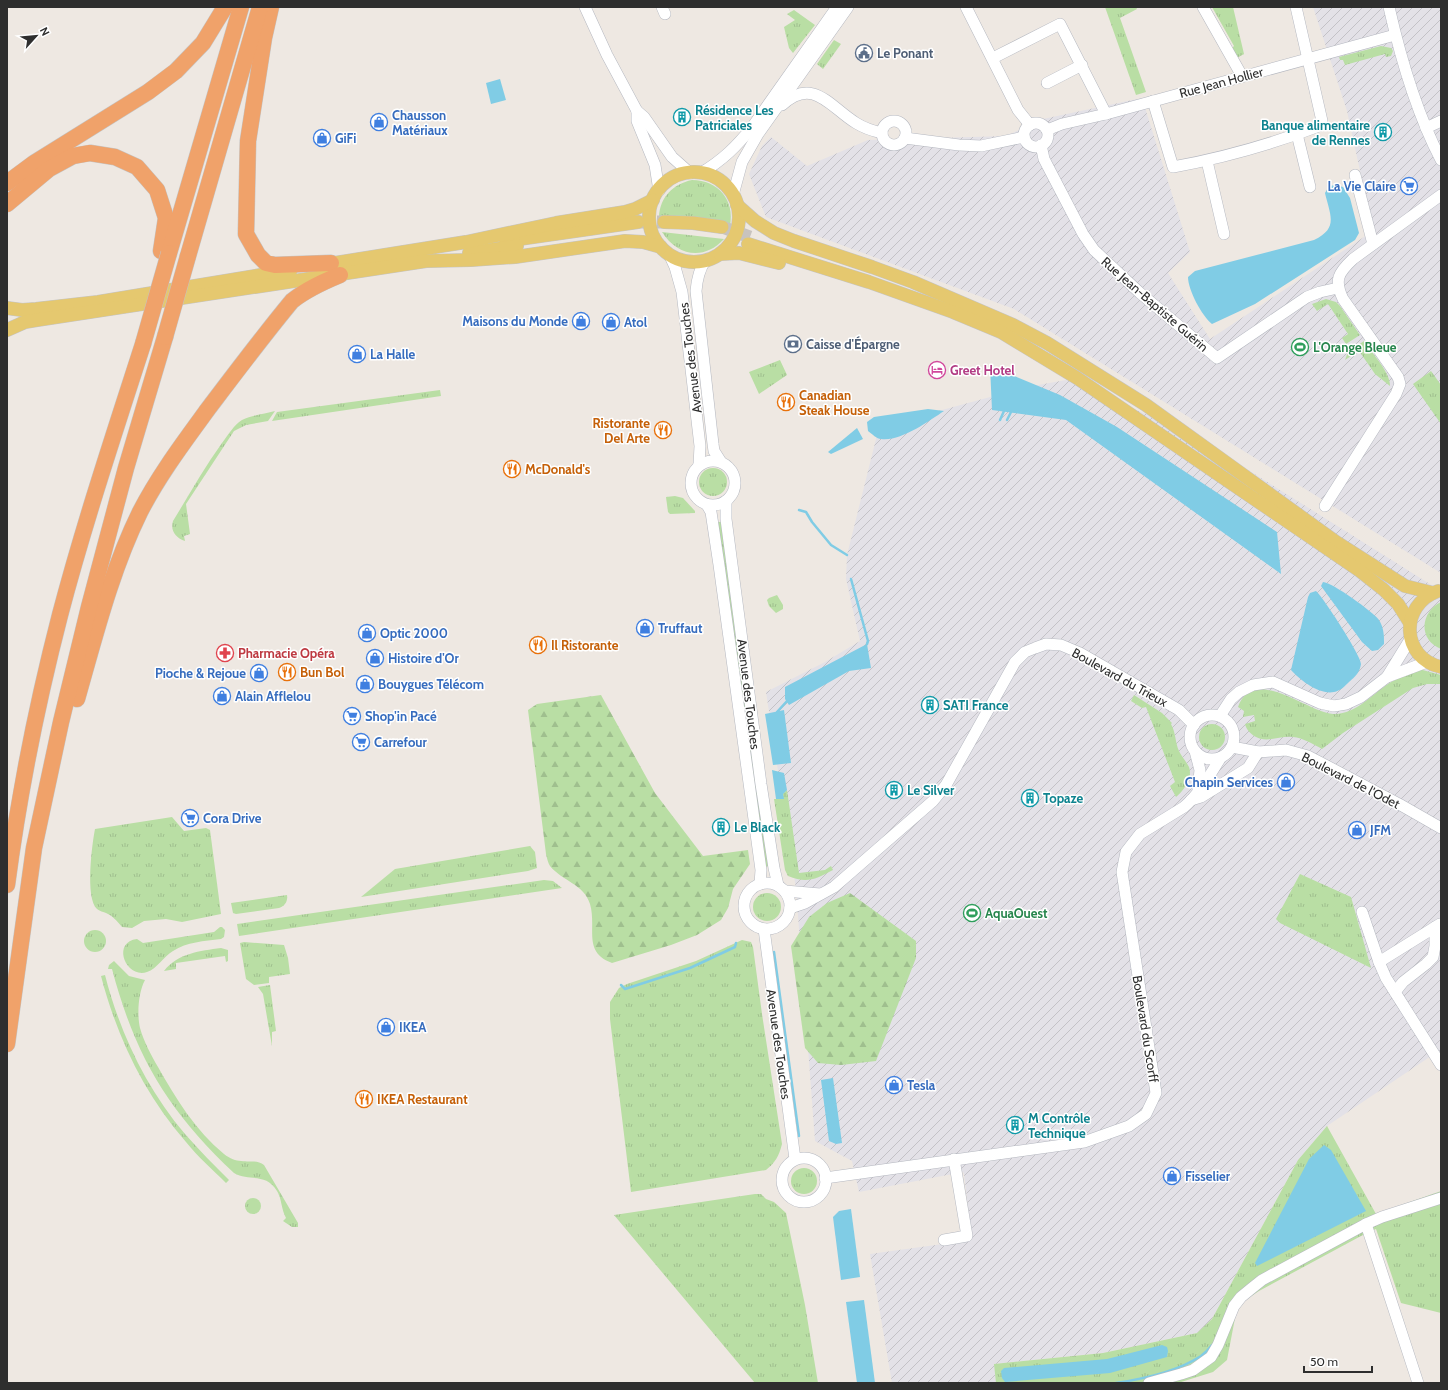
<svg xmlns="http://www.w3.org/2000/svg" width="1448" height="1390" viewBox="0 0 1448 1390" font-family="Cabin,sans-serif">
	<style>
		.industrial { fill: url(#industrial-furrows) }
		.grass { fill: url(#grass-tufts) }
		.forest { fill: url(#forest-firs) }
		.water { fill: #80cce5 }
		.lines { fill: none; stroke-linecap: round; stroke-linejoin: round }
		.stream { stroke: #80cce5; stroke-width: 2.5 }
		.major-tunnel { stroke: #c8c3be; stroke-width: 13; stroke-dasharray: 13 6; stroke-linecap: butt }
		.minor-casing { stroke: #b5b8c0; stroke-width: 12 }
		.major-casing { stroke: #c4c4c4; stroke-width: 14 }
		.highway-casing { stroke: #c4c4c4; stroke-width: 17 }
		.minor { stroke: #fff; stroke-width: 11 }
		.major { stroke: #e5c86f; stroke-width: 13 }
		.highway { stroke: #f0a26a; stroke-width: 16 }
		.highway-bridge-casing { stroke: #c4c4c4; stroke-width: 17; stroke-linecap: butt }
		.highway-bridge { stroke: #f0a26a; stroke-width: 16 }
		.labels { text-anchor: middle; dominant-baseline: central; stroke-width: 3; stroke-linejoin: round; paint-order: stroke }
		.service-label { font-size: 13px; font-weight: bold; fill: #4e5e75; stroke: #fff; text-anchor: start }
		.street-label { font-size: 13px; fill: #2e2e2e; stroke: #fff }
		.culture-label { font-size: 13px; font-weight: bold; fill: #0d838f; stroke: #fff; text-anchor: start }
		.shop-label { font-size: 13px; font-weight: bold; fill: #366cbe; stroke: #fff; text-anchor: start }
		.leisure-label { font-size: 13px; font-weight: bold; fill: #27864d; stroke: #fff; text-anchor: start }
		.hotel-label { font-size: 13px; font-weight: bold; fill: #b23c85; stroke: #fff; text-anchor: start }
		.food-label { font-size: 13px; font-weight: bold; fill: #c56008; stroke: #fff; text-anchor: start }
		.health-label { font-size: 13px; font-weight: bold; fill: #be3a42; stroke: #fff; text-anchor: start }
	</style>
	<defs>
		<pattern id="industrial-furrows" width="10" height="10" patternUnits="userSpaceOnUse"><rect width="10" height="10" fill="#e3e1e7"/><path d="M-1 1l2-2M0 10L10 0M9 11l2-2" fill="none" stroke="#c3c1c6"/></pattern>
		<pattern id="grass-tufts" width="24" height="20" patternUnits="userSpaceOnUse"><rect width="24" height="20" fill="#b9dea4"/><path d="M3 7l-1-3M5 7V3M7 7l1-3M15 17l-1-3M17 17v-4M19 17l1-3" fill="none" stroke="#9fbf8e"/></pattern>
		<pattern id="forest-firs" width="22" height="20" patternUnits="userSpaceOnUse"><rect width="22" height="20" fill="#b9dea4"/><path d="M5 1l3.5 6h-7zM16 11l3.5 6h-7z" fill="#9fbf8e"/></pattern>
	</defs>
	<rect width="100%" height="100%" fill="#eee8e2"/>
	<g class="industrial">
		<path d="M1313,7H1441V573L1014,309L766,217L749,174L762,146L771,137L807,166L868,140L1006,136L1043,119L1142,98L1190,252L1168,273L1210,339L1373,231L1347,111Z"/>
		<path d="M1066,380L1186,431L1441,591V1059L1437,1052L1327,1126L1298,1160L1212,1319L1197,1333L1103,1353L995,1364L996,1383H892L870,1254L972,1240L964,1174L963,1172L859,1192L852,1161L815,1141L796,889L766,692L825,662L860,641L846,579L847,555L879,427L1027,387Z"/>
	</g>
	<g class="grass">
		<path d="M1105,7H1136L1137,9L1120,18L1146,92L1136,95Z"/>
		<path d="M1212,7H1233L1244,54L1235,59L1231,49L1234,46Z"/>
		<path d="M794,10L815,25L793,53L789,48L784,27L795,20L787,14Z"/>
		<path d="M834,40L841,44L823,69L817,64Z"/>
		<path d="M1381,46L1391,48L1393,51L1391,56L1386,57L1385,54L1345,65L1343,60H1340L1339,57Z"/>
		<path d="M692,180C718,180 735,200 730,226L713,221L659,217C660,197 673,184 692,180Z"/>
		<path d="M662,232L724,239C704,261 677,256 662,232Z"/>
		<path d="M1326,299L1336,302L1340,306L1360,335L1346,344L1342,338L1348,334L1328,304L1317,311L1312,304Z"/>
		<path d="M1364,341C1371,352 1391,373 1390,386L1375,374L1359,351L1345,360L1348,352Z"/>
		<path d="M780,360L787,375L759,394L749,372Z"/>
		<path d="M1431,371L1441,385V424L1413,384Z"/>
		<path d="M440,390L441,396L272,421L277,412Z"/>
		<path d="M275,411L268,421L246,425L234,431L186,504L190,534L184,536L185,541C176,538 170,531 173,521C189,495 204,468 222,443C228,435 234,425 242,420C252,415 264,414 275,411Z"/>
		<circle cx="713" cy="482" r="14"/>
		<path d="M675,496L683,498L695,511V513L670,514L668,512L666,497Z"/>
		<path d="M717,522H722L769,866L765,867Z"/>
		<path d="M777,595L783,605V609L776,613L769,606L767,600L769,598Z"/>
		<path d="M1441,602V649C1418,640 1420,612 1441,602Z"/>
		<path d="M1419,669L1441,675V684H1427L1413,688L1343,733L1322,749C1313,744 1303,738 1293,737C1280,735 1267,744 1254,736C1250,733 1246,729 1245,724L1255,721L1254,715L1243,717L1244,711L1238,707C1253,664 1307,712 1333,714C1356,715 1373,693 1391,682C1400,677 1410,673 1419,669Z"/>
		<path d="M1134,695L1162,713L1172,723L1171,724C1176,733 1175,742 1179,751C1181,756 1186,761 1189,767C1193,778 1184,790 1176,797L1170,786L1175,782L1146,707L1142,708L1131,701Z"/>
		<circle cx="1212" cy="737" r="13"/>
		<path d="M787,790L799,873L825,870L831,866L833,870C816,879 807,884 788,876L785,870L774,799H776Z"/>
		<path d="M172,817L184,831L206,828L210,830L221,914L182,922L166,919L144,921L132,928L122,927C117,921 113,916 106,913C104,912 99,911 97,909C85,898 92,844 95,829Z"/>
		<path d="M530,846L535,852L537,868L528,871L361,897L395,869Z"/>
		<path d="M1300,874L1351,897L1371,968L1280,923L1276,919Z"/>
		<path d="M544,880L553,881L562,888L239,936L237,924Z"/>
		<circle cx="767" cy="907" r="14"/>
		<path d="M287,895C288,901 285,906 279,908L236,914L233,913L231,903Z"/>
		<path d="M220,927H222L225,930L224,937L221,939C204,941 187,942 173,951C164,956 157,969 147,972C126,979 111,942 137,939L143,943L214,932Z"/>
		<circle cx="95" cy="941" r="11"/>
		<path d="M742,940L751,942L753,947L762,1014L782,1144C779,1156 775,1163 766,1170L631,1192L610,1019V1002L619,988L627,984L696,961Z"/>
		<path d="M244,942L284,945L288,958L290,974L269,977V983L254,985L246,979L240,943Z"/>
		<path d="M221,948L228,950V961L226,962L225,956L176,963V969L164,971C178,953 200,951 221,948Z"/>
		<path d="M114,961L129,976L145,980C138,993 137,1015 140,1028C144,1042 151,1055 158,1067C176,1099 196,1131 224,1154C240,1167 254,1157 264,1165L298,1223V1227H292L283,1221L286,1218C281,1209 282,1199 277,1191C266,1172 249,1182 234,1173C168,1111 135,1056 112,969H108L109,965Z"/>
		<path d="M105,975C120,1033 146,1088 185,1134C199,1150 214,1165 229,1180L226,1183C213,1170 198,1157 186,1142C144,1094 117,1037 101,976Z"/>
		<path d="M270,985L276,1031L272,1032V1046L263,994L258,987Z"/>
		<path d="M1327,1126L1376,1214L1441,1191V1313L1401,1303L1376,1229L1361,1236L1259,1291L1244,1301L1236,1313L1227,1360L1213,1372L1178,1383H996L994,1364L1103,1353L1197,1333L1212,1319L1298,1160Z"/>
		<circle cx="804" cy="1181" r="13"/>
		<path d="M755,1194H761L766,1199L774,1202L786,1213L805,1305L818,1383H755L614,1215Z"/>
		<circle cx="253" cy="1206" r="8"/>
	</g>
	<g class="forest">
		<path d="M601,695L655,793L703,856L748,850L750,864L733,889L728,908L721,920L697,935L671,945L612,963C582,952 597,928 590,904C584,884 562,881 550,866C548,863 547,858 546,854L528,710L537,704Z"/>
		<path d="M850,893L916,941V958L876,1061L841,1065L818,1063L805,1048L791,946L809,917L827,903Z"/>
	</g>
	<g class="water">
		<path d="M500,79L506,100L491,104L486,83Z"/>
		<path d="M1336,185L1343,187L1350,198L1359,233L1355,240L1255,304L1212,324C1202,316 1188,290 1188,277L1195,271L1314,240C1339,228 1330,215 1325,193L1329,186Z"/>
		<path d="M990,366L1060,395L1117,427L1277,532L1281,574L1066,420L992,410Z"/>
		<path d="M928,409L944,411C929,421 900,442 881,439C877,439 872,434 868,431L867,422L874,417Z"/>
		<path d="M857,428L863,439L831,454L828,452Z"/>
		<path d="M1323,582C1333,583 1372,611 1379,620C1384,628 1384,636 1384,644L1378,650L1372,651L1362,642L1321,586Z"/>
		<path d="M1316,591C1323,597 1362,657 1361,664C1360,672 1355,677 1349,682C1345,686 1340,691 1334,692C1319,695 1300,680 1291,670L1308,597L1310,593Z"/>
		<path d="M867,644L871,668L849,671L789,705L785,699V687Z"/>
		<path d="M784,710L791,763L773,765L765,714Z"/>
		<path d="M772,770L784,773L787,790L783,794L784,799H776Z"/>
		<path d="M833,1078L842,1143L836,1144L829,1141L821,1080Z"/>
		<path d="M1324,1145L1331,1150L1366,1211L1257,1266L1255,1263L1309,1159Z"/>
		<path d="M851,1209L860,1277L841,1280L833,1217L839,1211Z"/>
		<path d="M864,1300L875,1383H857L846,1302Z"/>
		<path d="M1162,1345L1167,1347L1168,1351L1167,1357L1110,1373L1005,1382L1002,1378L1001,1371L1004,1368L1107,1359Z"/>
	</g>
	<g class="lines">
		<g class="stream">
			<path d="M1000,420L1004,411"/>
			<path d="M1007,420L1011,412"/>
			<path d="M799,510L806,512L812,522L831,545L847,555"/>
			<path d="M851,579L868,641L867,644"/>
			<path d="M777,712L787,701"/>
			<path d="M774,952L799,1136"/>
			<path d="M621,985L625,989L690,968L735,947L736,943"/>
			<path d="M1116,1383C1143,1379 1178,1371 1201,1356C1205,1353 1209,1349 1212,1345"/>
		</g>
		<g class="major-tunnel">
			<path d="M638,222H664"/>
			<path d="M722,227L750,237"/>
		</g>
		<g class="minor-casing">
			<g id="minor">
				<path d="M585,7L607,55L637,111L644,117L672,157L690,173"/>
				<path d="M662,7L665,14"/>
				<path d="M966,7L1018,110L1030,125"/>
				<path d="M1203,7L1242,76"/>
				<path d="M1389,7C1401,60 1416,112 1441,160"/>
				<path d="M993,58L1060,24L1106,114"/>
				<path d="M1047,83L1082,65"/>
				<path d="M1153,101L1173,167C1222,158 1272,144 1319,126L1322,121L1296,7"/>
				<path d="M782,105C813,76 830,107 856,123C864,128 873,131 882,133"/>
				<path d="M637,111V121L655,165L659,191"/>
				<circle cx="894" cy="133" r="12"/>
				<circle cx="1036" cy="135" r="12"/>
				<path d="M1426,128L1441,121"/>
				<path d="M1047,130L1062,124L1106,114L1395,35"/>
				<path d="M1297,134L1310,187"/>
				<path d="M905,138L959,145L981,146L1024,137"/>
				<path d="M1041,145L1044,159L1083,234L1094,250L1140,293L1217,358L1307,297L1320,292L1338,288"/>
				<path d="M1207,161L1224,234"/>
				<path d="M701,173C723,160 737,146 753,126L837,7"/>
				<path d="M1355,175L1373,244"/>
				<path d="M733,195L742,162L758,134L848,7"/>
				<path d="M669,254L675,267L682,292L700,446L699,465"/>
				<path d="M705,261C699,270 697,279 696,291L713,444L714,451L721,462"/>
				<circle cx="713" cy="483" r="22"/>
				<path d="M726,501V519L761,784L774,868L778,885"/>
				<path d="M707,505L711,512L719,565L761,870L760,884"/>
				<path d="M1325,506L1396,394L1400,384L1398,377L1343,299C1334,280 1338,273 1353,259L1441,195"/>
				<path d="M1387,677L1411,638"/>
				<circle cx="1212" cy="737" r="22"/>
				<path d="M1220,716L1231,699L1239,692L1253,685L1273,682L1320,703L1334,706L1346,704L1361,697L1387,677L1427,662"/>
				<path d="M1232,747L1258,752L1286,750L1308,756L1399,804L1441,828"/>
				<path d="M1195,751L1200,770L1198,789"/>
				<path d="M1191,800L1201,797L1248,768L1258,752"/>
				<circle cx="767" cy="906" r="23"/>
				<path d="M785,891L820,894"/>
				<path d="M790,908L805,903L834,887L933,801L946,785L1015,662L1025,652L1035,648L1046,644L1061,645L1080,653L1179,710L1194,725"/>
				<path d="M1362,912L1379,962L1386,978L1441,1065"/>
				<path d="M764,929L795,1159"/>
				<path d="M1379,962L1440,924"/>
				<path d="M1395,992L1403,982L1426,964L1433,957L1435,946V927"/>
				<circle cx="804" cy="1180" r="22"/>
				<path d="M825,1178L1084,1142L1129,1126L1146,1114L1156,1093L1122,872L1126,852L1140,834L1184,807C1200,793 1210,775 1221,757"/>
				<path d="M1366,1224L1418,1383"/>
				<path d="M944,1240L967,1236L954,1159"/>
				<path d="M1149,1383L1181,1374L1193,1370L1211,1357L1218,1345L1234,1306L1241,1297L1252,1288L1262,1280L1366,1224L1382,1217L1441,1198"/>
			</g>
		</g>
		<g class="major-casing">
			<g id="major">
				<circle cx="694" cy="217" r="45"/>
				<path d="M737,205L755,221L774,233L794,241L872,267L913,282L1013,325L1047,343L1146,405L1336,542L1405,586L1433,593"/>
				<path d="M664,222L693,223L722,227"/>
				<path d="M506,241L638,222"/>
				<path d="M748,244L869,282L953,312L1001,332L1077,378L1360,571L1384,590L1398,604L1410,623"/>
				<path d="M469,253L517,246"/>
				<path d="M720,254L739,253L779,263"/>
				<path d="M322,265L466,242L556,223L625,212L635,209L653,200"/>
				<path d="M7,308L22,310L36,309L98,302L291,270"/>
				<path d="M7,330L25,322L37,320L426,261L471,260L515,257L625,241L643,242L661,247"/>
				<path d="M1438,591C1399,605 1401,658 1441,667"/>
			</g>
		</g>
		<g class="highway-casing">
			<g id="highway">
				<path d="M271,7L264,38L248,141L246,234L258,255L266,263L275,265L331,263"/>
				<path d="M7,183L34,163L148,92L176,71L203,43L225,7"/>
				<path d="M7,204L49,169L73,156L90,153L115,157L137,167L157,190L166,218L161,251"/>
				<path d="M169,253L241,7"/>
				<path d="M188,256L260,7"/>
				<path d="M77,699C95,636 111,571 140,512C159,475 184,442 208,409C236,372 263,336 292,301C307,289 323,282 340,275"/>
				<path d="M7,885C19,794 37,704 60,615C84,524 114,434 143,344"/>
				<path d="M7,1044L34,848L61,722L89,607L126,468L165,337"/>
			</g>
		</g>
		<use href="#minor" class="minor"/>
		<use href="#major" class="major"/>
		<use href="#highway" class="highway"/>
		<g class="highway-bridge-casing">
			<g id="highway-bridge">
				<path d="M165,337L188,256"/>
				<path d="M143,344L169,253"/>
			</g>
		</g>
		<use href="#highway-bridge" class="highway-bridge"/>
	</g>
	<defs>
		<g id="civic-ring" transform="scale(0.9)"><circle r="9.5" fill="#fff" stroke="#5c6f8a" stroke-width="1.5"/><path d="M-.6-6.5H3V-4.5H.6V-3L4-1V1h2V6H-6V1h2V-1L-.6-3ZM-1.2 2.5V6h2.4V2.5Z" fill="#5c6f8a"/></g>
		<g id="building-ring" transform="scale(0.9)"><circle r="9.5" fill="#fff" stroke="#0f9aa8" stroke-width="1.5"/><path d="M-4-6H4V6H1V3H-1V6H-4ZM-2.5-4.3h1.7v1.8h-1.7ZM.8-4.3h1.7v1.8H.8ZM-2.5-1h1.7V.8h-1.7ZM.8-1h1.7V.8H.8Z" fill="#0f9aa8"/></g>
		<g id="shop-ring" transform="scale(0.9)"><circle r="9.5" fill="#fff" stroke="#3f7fe0" stroke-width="1.5"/><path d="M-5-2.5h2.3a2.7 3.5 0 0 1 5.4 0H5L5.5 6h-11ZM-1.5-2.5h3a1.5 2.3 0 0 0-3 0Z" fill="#3f7fe0"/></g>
		<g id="supermarket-ring" transform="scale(0.9)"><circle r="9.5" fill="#fff" stroke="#3f7fe0" stroke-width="1.5"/><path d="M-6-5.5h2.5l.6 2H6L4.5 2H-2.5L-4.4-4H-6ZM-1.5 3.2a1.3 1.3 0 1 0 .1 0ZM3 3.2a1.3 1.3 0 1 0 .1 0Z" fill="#3f7fe0"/></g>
		<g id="bank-ring" transform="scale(0.9)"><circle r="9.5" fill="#fff" stroke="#5c6f8a" stroke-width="1.5"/><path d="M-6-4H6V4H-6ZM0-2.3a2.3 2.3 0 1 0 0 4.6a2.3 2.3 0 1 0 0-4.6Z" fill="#5c6f8a"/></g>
		<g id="stadium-ring" transform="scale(0.9)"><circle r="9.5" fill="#fff" stroke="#2e9e5b" stroke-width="1.5"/><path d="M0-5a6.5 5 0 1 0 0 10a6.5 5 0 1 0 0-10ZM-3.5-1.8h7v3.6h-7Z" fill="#2e9e5b"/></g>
		<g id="hotel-ring" transform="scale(0.9)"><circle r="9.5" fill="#fff" stroke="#d1479c" stroke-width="1.5"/><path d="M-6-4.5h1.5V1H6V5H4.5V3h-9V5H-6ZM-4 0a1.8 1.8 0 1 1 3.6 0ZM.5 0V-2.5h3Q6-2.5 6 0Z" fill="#d1479c"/></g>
		<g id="restaurant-ring" transform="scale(0.9)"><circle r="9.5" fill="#fff" stroke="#e8710a" stroke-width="1.5"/><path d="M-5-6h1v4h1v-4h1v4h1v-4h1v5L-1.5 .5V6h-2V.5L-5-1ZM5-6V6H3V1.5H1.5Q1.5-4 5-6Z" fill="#e8710a"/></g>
		<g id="pharmacy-ring" transform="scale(0.9)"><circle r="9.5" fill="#fff" stroke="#e0444e" stroke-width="1.5"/><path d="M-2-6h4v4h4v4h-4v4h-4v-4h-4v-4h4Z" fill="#e0444e"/></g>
	</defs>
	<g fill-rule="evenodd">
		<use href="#civic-ring" x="864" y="53"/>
		<use href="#building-ring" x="682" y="117"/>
		<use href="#shop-ring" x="379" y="122"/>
		<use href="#building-ring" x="1383" y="132"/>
		<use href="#shop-ring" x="322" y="138"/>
		<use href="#supermarket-ring" x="1409" y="186"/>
		<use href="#shop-ring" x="581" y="321"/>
		<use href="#shop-ring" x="611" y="322"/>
		<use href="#bank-ring" x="793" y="344"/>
		<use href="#stadium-ring" x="1300" y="347"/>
		<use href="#shop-ring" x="357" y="354"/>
		<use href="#hotel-ring" x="937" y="370"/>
		<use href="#restaurant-ring" x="786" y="402"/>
		<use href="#restaurant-ring" x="663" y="430"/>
		<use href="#restaurant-ring" x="512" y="469"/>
		<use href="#shop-ring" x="645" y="628"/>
		<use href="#shop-ring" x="367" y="633"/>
		<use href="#restaurant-ring" x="538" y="645"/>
		<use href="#pharmacy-ring" x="225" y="653"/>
		<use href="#shop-ring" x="375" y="658"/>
		<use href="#restaurant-ring" x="287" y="672"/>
		<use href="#shop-ring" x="259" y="673"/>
		<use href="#shop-ring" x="365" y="684"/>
		<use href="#shop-ring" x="222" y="696"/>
		<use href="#building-ring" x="930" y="705"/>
		<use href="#supermarket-ring" x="352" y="716"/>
		<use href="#supermarket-ring" x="361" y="742"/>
		<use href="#shop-ring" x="1286" y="782"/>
		<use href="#building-ring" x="894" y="790"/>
		<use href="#building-ring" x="1030" y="798"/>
		<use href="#supermarket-ring" x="190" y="818"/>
		<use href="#building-ring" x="721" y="827"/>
		<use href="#shop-ring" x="1357" y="830"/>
		<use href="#stadium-ring" x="972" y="913"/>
		<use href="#shop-ring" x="386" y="1027"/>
		<use href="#shop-ring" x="894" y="1085"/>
		<use href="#restaurant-ring" x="364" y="1099"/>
		<use href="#building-ring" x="1015" y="1125"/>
		<use href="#shop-ring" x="1172" y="1176"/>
	</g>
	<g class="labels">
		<g class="service-label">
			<text x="877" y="53">Le Ponant</text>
			<text x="806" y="344">Caisse d'Épargne</text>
		</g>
		<g class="street-label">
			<text transform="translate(1221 82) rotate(-15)">Rue Jean Hollier</text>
			<text transform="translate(1155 304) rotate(41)">Rue Jean-Baptiste Guérin</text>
			<text transform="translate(690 358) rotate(-97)">Avenue des Touches</text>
			<text transform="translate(1120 677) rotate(29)">Boulevard du Trieux</text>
			<text transform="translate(749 694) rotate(83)">Avenue des Touches</text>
			<text transform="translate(1351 780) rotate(27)">Boulevard de l'Odet</text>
			<text transform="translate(1146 1029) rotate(81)">Boulevard du Scorff</text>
			<text transform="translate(779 1044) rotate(82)">Avenue des Touches</text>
		</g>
		<g class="culture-label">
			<text x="695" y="110">Résidence Les<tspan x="695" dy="15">Patriciales</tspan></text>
			<text x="1370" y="125" text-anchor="end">Banque alimentaire<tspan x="1370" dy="15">de Rennes</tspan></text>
			<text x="943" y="705">SATI France</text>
			<text x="907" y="790">Le Silver</text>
			<text x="1043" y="798">Topaze</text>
			<text x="734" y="827">Le Black</text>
			<text x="1028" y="1118">M Contrôle<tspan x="1028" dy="15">Technique</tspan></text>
		</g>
		<g class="shop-label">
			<text x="392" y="115">Chausson<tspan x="392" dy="15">Matériaux</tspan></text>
			<text x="335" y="138">GiFi</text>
			<text x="1396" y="186" text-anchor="end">La Vie Claire</text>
			<text x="568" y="321" text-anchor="end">Maisons du Monde</text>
			<text x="624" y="322">Atol</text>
			<text x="370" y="354">La Halle</text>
			<text x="658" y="628">Truffaut</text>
			<text x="380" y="633">Optic 2000</text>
			<text x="388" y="658">Histoire d'Or</text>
			<text x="246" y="673" text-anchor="end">Pioche &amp; Rejoue</text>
			<text x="378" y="684">Bouygues Télécom</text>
			<text x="235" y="696">Alain Afflelou</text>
			<text x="365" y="716">Shop'in Pacé</text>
			<text x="374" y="742">Carrefour</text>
			<text x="1273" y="782" text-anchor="end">Chapin Services</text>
			<text x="203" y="818">Cora Drive</text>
			<text x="1370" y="830">JFM</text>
			<text x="399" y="1027">IKEA</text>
			<text x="907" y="1085">Tesla</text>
			<text x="1185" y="1176">Fisselier</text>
		</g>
		<g class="leisure-label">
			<text x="1313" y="347">L'Orange Bleue</text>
			<text x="985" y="913">AquaOuest</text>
		</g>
		<g class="hotel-label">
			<text x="950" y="370">Greet Hotel</text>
		</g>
		<g class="food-label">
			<text x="799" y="395">Canadian<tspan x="799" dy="15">Steak House</tspan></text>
			<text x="650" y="423" text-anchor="end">Ristorante<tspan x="650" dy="15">Del Arte</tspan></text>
			<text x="525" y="469">McDonald's</text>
			<text x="551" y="645">Il Ristorante</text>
			<text x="300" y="672">Bun Bol</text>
			<text x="377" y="1099">IKEA Restaurant</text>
		</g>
		<g class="health-label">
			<text x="238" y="653">Pharmacie Opéra</text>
		</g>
	</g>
	<rect width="1448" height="1390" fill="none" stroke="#2e2e2e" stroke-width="16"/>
	<g transform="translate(36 36) rotate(63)" stroke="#ffffff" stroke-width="3" paint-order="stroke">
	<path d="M0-3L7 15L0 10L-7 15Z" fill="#2e2e2e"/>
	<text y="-6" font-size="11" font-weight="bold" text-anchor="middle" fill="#2e2e2e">N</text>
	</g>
	<path d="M1304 1366v6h68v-6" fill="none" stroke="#2e2e2e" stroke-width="2"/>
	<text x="1310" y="1366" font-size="12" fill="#2e2e2e" stroke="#ffffff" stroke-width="3" paint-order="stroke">50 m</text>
</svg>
